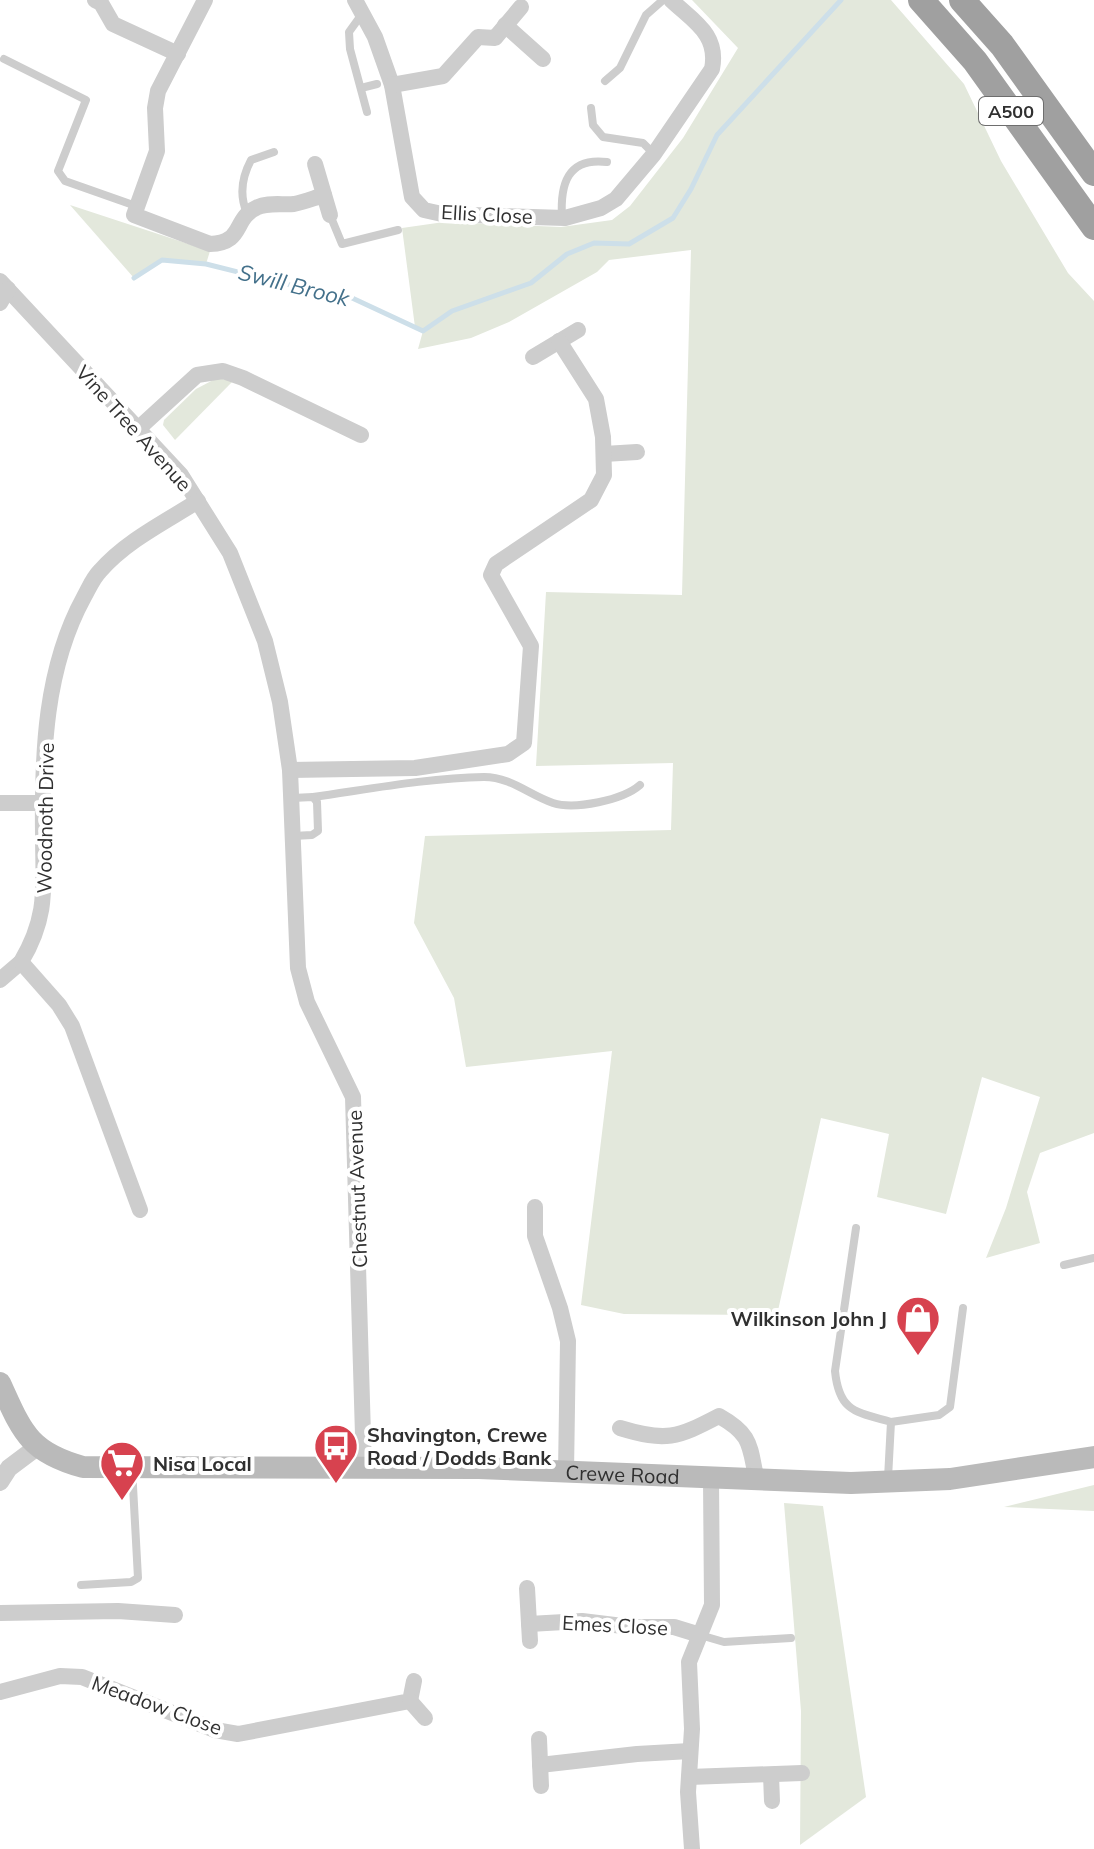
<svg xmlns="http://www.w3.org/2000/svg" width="1094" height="1849" viewBox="0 0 1094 1849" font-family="Mulish,sans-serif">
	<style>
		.green { fill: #e3e8dc }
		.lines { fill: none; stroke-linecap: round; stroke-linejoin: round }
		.stream { stroke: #cddfe9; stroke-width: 5 }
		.service { stroke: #cdcdcd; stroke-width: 8 }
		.minor { stroke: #cdcdcd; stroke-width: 16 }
		.tertiary { stroke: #cdcdcd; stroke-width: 18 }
		.secondary { stroke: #bababa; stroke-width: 22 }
		.trunk { stroke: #a0a0a0; stroke-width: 26 }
		.labels { text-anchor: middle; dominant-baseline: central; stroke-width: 8; stroke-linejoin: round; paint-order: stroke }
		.shield { fill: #fff; stroke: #6e6e6e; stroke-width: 2 }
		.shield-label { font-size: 18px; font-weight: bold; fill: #303030 }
		.street-label { font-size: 20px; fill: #303030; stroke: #fff }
		.poi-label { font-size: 20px; font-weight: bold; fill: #303030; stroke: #fff; text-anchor: start }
		.water-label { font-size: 22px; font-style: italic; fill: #44718b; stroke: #fff }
	</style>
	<rect width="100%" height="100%" fill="#fff"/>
	<g class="green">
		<path d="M692,0H891L964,84L1001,161L1068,273L1094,301V1133L1040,1153L1027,1192L1040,1243L986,1258L1006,1208L1040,1097L982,1077L946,1214L877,1197L889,1134L821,1118L777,1315L624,1314L581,1305L612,1051L466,1067L454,998L414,923L425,836L671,830L673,763L536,766L546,592L682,595L691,250L609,260L597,272L509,322L471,338L418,349L423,331L415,327L402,228L444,222L561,227L612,220L630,206L683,138L738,48Z"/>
		<path d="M70,205L210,251L206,264L162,260L134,278Z"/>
		<path d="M217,378L233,381L175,440L163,425L164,420L196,389Z"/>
		<path d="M1094,1485V1511L1004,1507Z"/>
		<path d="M784,1503L823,1506L866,1797L800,1845L801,1711Z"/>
	</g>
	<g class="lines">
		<path class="stream" d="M134,278L162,260L206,264L322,293L350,297L423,331L452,311L531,283L567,254L594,243L629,244L673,218L691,189L717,135L841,0"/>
		<g class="service">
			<path d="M362,14L349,32L350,49L367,112"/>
			<path d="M4,59L86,100L58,171L65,181L136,206"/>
			<path d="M605,81L620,68L646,15L663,0"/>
			<path d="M361,88L377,84"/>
			<path d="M591,108L593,125L603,137L643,143L654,154"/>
			<path d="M247,213C239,195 242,177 251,160L274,152"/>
			<path d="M330,215L342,244L398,230"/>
			<path d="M562,218C560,185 567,157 607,162"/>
			<path d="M313,797C370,789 428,778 484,777C511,777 529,795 553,803C575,810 623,800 640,785"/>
			<path d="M292,798L313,797L317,802L318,831L312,835L293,836"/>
			<path d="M856,1228L835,1371C839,1412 856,1412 891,1422L888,1478"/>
			<path d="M1064,1265L1094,1258"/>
			<path d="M891,1422L939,1415L950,1407L963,1308"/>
			<path d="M81,1585L131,1582L138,1578L132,1468"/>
			<path d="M700,1635L724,1642L791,1638"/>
		</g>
		<g class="minor">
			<path d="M95,0L101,3L113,24L178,54"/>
			<path d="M205,0L158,91L155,108L157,151L134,215L210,244C244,243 233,219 256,208C266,202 282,205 294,204C304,202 314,198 324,195"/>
			<path d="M355,0L375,37L392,85L412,197L424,210L442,214L565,218L601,208L616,199L654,154L712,69C719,34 693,21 671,0"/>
			<path d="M505,25L543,59"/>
			<path d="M392,85L443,76L478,37L495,38L521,7"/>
			<path d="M315,164L330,215"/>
			<path d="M0,281L181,475L230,553L265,641L280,702L290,770L298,968L307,1002L353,1097L364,1469"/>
			<path d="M0,303L8,289"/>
			<path d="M533,357L578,330"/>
			<path d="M139,428L197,375L223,371L243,378L361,435"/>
			<path d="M604,454L637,452"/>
			<path d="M290,770L415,768L508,754L524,743L531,646L491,575L496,564L591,500L604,475L603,437L596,399L559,341"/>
			<path d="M0,803H42"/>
			<path d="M0,980L21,962"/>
			<path d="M535,1207V1236L560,1308L568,1341L566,1472"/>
			<path d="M140,1210L72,1026L59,1005L21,962C49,915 43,886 43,833C42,753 45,668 84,597C89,588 93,578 100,571C126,541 165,522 198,501"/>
			<path d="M620,1428C666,1442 677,1438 719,1416C753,1435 749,1446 757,1481"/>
			<path d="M527,1588L530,1641"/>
			<path d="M0,1613L118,1611L175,1615"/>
			<path d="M529,1624L582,1621L631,1627H674L700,1635"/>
			<path d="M0,1692L60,1676L82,1677L215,1730L238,1734L410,1701L414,1681"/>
			<path d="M410,1701L425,1718"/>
			<path d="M539,1739L541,1786"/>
			<path d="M540,1765L637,1754L690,1751"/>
			<path d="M771,1775L772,1801"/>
			<path d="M689,1777L802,1773"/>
			<path d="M692,1849L688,1792L692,1729L689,1662L712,1605L711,1479"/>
		</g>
		<path class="tertiary" d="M0,1482L9,1468L37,1447"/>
		<path class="secondary" id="s1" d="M0,1383C22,1431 28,1452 83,1467L479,1468L851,1483L950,1479L1094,1457"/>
		<g class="trunk">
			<path d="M921,0L975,61L1094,227"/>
			<path d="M962,0L1002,45L1094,173"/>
		</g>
	</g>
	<defs>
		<g id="shop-pin" transform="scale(2.3)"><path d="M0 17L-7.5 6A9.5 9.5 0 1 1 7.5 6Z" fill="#d7424f" stroke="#fff"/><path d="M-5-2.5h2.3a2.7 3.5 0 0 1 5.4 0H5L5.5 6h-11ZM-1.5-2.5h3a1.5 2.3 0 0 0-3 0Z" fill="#fff"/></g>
		<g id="bus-pin" transform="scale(2.3)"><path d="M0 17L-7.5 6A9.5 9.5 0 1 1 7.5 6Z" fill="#d7424f" stroke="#fff"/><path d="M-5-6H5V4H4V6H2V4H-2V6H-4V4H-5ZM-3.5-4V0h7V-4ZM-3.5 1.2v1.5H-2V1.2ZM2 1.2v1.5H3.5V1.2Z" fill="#fff"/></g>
		<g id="supermarket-pin" transform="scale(2.3)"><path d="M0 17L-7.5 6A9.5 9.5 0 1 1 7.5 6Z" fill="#d7424f" stroke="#fff"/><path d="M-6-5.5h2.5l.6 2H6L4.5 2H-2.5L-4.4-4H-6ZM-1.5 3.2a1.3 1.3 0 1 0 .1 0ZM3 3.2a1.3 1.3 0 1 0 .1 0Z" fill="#fff"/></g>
	</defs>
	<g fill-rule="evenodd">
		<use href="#shop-pin" x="918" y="1318"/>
		<use href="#bus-pin" x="336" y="1446"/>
		<use href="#supermarket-pin" x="122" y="1463"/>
	</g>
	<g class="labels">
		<rect class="shield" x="979" y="97" width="64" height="28" rx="6"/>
		<g class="shield-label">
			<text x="1011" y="111">A500</text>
		</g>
		<g class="street-label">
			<text transform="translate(487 214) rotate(3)">Ellis Close</text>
			<text transform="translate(134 428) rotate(48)">Vine Tree Avenue</text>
			<text transform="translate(45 818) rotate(-89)">Woodnoth Drive</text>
			<text transform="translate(357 1189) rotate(-92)">Chestnut Avenue</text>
			<text stroke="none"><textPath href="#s1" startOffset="664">Crewe Road</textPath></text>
			<text transform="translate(615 1625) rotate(3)">Emes Close</text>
			<text transform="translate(157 1705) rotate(20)">Meadow Close</text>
		</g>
		<g class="poi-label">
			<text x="887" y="1318" text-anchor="end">Wilkinson John J</text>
			<text x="367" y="1434">Shavington, Crewe<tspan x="367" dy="23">Road / Dodds Bank</tspan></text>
			<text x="153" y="1463">Nisa Local</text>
		</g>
		<g class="water-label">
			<text transform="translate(294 285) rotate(14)">Swill Brook</text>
		</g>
	</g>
</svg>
